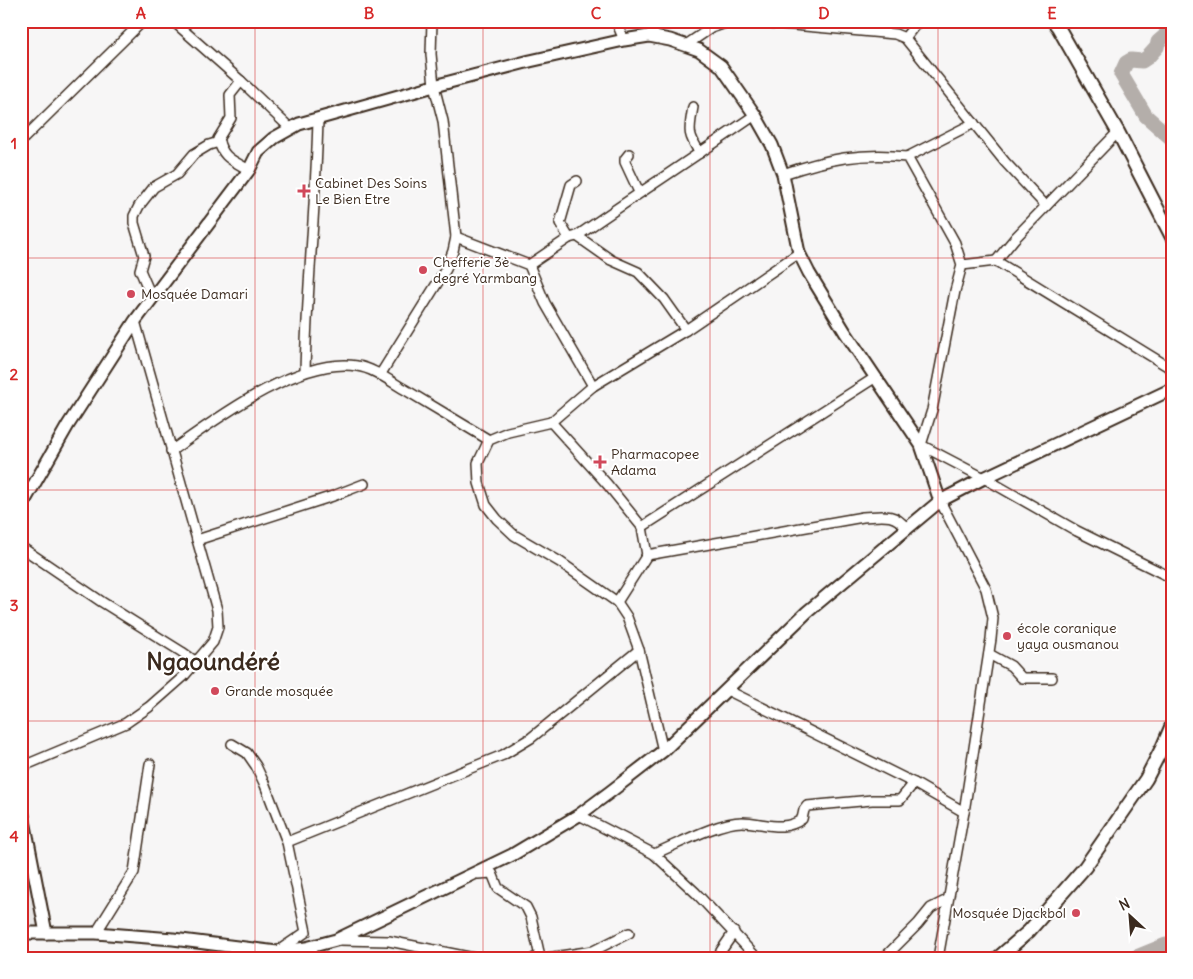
<svg xmlns="http://www.w3.org/2000/svg" width="1193" height="979" viewBox="0 0 1193 979" font-family="Delius,sans-serif">
	<style>
		.built { fill: #e9e7e6 }
		.lines { fill: none; stroke-linecap: round; stroke-linejoin: round }
		.river { stroke: #b4aeaa; stroke-width: 15 }
		.street-casing { stroke: #3b2a1e; stroke-width: 12 }
		.secondary-casing { stroke: #3b2a1e; stroke-width: 15 }
		.primary-casing { stroke: #3b2a1e; stroke-width: 16 }
		.street { stroke: #fff; stroke-width: 9 }
		.secondary { stroke: #fff; stroke-width: 11 }
		.primary { stroke: #fff; stroke-width: 12 }
		.grid { fill: none; stroke: #d62828; stroke-width: 1; stroke-opacity: 0.55 }
		.poi-dot { fill: #d1495b; stroke: #fff; stroke-width: 2 }
		.labels { text-anchor: middle; dominant-baseline: central; stroke-width: 4; stroke-linejoin: round; paint-order: stroke }
		.poi-label { font-size: 14px; fill: #3b2a1e; stroke: #fff; text-anchor: start }
		.town-label { font-size: 24px; font-weight: bold; fill: #3b2a1e; stroke: #fff }
		.neatline { fill: none; stroke: #d62828; stroke-width: 2 }
		.grid-label { font-size: 16px; text-anchor: middle; font-weight: bold; fill: #d62828 }
	</style>
	<rect width="100%" height="100%" fill="#f7f6f6"/>
	<filter id="ink" filterUnits="userSpaceOnUse"><feTurbulence type="fractalNoise" baseFrequency=".02" numOctaves="2"/><feDisplacementMap in="SourceGraphic" scale="10" xChannelSelector="R" yChannelSelector="G"/><feConvolveMatrix kernelMatrix="1 2 1 2 8 2 1 2 1" color-interpolation-filters="sRGB"/></filter>
	<g filter="url(#ink)">
		<path class="built" d="M21,805L46,933H21Z"/>
		<g class="lines">
			<g class="river">
				<path d="M1171,21L1165,36L1158,42L1157,47L1148,57L1142,61L1131,60L1126,63L1121,74L1146,116L1172,139"/>
				<path d="M1134,958L1166,945H1172"/>
			</g>
			<g class="street-casing">
				<g id="street">
					<path d="M173,21L241,81L290,128"/>
					<path d="M616,21L624,40"/>
					<path d="M749,21L895,34L905,38L1005,162L1046,206"/>
					<path d="M649,36L660,21"/>
					<path d="M905,38L918,21"/>
					<path d="M686,45L711,28L731,21"/>
					<path d="M241,81L230,95L231,118L218,139C223,159 233,160 249,170"/>
					<path d="M693,107C689,131 687,133 700,153"/>
					<path d="M21,141L143,21"/>
					<path d="M629,154L625,159V162L639,192"/>
					<path d="M907,157L974,123"/>
					<path d="M783,174C827,159 861,152 907,157L955,243L962,265L955,291L932,410L921,445L984,478L1077,531L1172,578"/>
					<path d="M577,236L611,260L638,272L664,299L686,330"/>
					<path d="M456,237L529,265L545,303L593,386"/>
					<path d="M569,238L560,223L571,185L577,181"/>
					<path d="M996,261L1015,238L1118,132"/>
					<path d="M529,265L569,238L577,236C636,195 696,156 755,115"/>
					<path d="M962,265L996,261L1172,369"/>
					<path d="M152,298L140,270L144,256L134,223V216L139,206L154,187L177,174L194,154L209,145L219,142"/>
					<path d="M305,371C307,287 316,203 318,119"/>
					<path d="M380,375L446,269L453,251L456,237L443,121L434,86L431,54L432,21"/>
					<path d="M551,422L593,386L686,330L799,253"/>
					<path d="M171,451C216,419 300,356 357,366C373,368 390,381 404,389C432,406 461,423 489,440"/>
					<path d="M642,527L876,377"/>
					<path d="M197,540L333,496L364,484"/>
					<path d="M21,547L102,602L182,652L196,662"/>
					<path d="M617,602L560,562L514,535L497,519L486,505L479,483L478,463L489,440L508,432L551,422L607,484L642,527L647,555"/>
					<path d="M989,654L1011,666L1022,678H1052"/>
					<path d="M727,690L914,783L964,812"/>
					<path d="M232,744L247,753L256,766L265,785L287,842L306,932L278,951"/>
					<path d="M663,751L639,650L627,617L617,602L647,555L863,517C882,516 894,512 906,528"/>
					<path d="M21,767L126,723L149,707L183,677L213,642L218,627L217,610L135,321"/>
					<path d="M579,815L654,854L696,893L757,958"/>
					<path d="M287,842L503,755L531,738L639,650"/>
					<path d="M654,854C676,845 718,822 742,822C763,822 783,833 802,819L804,810L807,806L872,800H900L914,783"/>
					<path d="M478,874L492,873L498,888L526,907L531,917L539,952L538,956L534,958"/>
					<path d="M96,933L134,872L150,764"/>
					<path d="M339,940L389,941L474,958"/>
					<path d="M283,953L302,958"/>
					<path d="M547,958L593,951L629,933"/>
					<path d="M719,958L721,951L734,932"/>
					<path d="M884,958L918,924L931,908L947,900"/>
					<path d="M938,958L964,812L991,639L993,618L986,589L940,501"/>
				</g>
			</g>
			<g class="secondary-casing">
				<g id="secondary">
					<path d="M21,507L68,425L135,321L249,170L258,152L274,138L299,124L434,86L530,61L624,40L649,36L670,40L699,50L721,66L755,115L772,145L783,174L799,253L809,273L845,332L921,445L940,501"/>
					<path d="M21,805L46,933"/>
					<path d="M21,933H96L173,939L277,952L306,948L336,940L367,925L512,855L579,815L610,792L663,751L807,612L940,501L984,478L1172,389"/>
				</g>
			</g>
			<g class="primary-casing">
				<g id="primary">
					<path d="M1053,21L1058,27L1118,132L1172,237"/>
					<path d="M998,958L1029,931L1085,867L1146,779L1163,746L1172,725"/>
				</g>
			</g>
			<use href="#street" class="street"/>
			<use href="#secondary" class="secondary"/>
			<use href="#primary" class="primary"/>
		</g>
	</g>
	<path class="grid" d="M255,21V958M483,21V958M710,21V958M938,21V958M21,258H1172M21,490H1172M21,721H1172"/>
	<g class="poi-dot">
		<path d="M301.5 183.5h5v5h5v5h-5v5h-5v-5h-5v-5h5z"/>
		<circle cx="423" cy="270" r="5"/>
		<circle cx="131" cy="294" r="5"/>
		<path d="M597.5 454.5h5v5h5v5h-5v5h-5v-5h-5v-5h5z"/>
		<circle cx="1007" cy="636" r="5"/>
		<circle cx="215" cy="691" r="5"/>
		<circle cx="1076" cy="913" r="5"/>
	</g>
	<g class="labels">
		<g class="poi-label">
			<text x="315" y="183">Cabinet Des Soins<tspan x="315" dy="16">Le Bien Etre</tspan></text>
			<text x="433" y="262">Chefferie 3è<tspan x="433" dy="16">degré Yarmbang</tspan></text>
			<text x="141" y="294">Mosquée Damari</text>
			<text x="611" y="454">Pharmacopee<tspan x="611" dy="16">Adama</tspan></text>
			<text x="1017" y="628">école coranique<tspan x="1017" dy="16">yaya ousmanou</tspan></text>
			<text x="225" y="691">Grande mosquée</text>
			<text x="1066" y="913" text-anchor="end">Mosquée Djackbol</text>
		</g>
		<g class="town-label">
			<text x="213" y="661">Ngaoundéré</text>
		</g>
	</g>
	<rect width="1193" height="979" fill="none" stroke="#fff" stroke-width="55"/>
	<g transform="translate(1130 916) rotate(334)" stroke="#ffffff" stroke-width="4" paint-order="stroke">
	<path d="M0-4L9 19L0 12L-9 19Z" fill="#3b2a1e"/>
	<text y="-8" font-size="14" font-weight="bold" text-anchor="middle" fill="#3b2a1e">N</text>
	</g>
	<rect x="28" y="28" width="1138" height="924" class="neatline"/>
	<g class="grid-label">
		<text x="141" y="19">A</text>
		<text x="369" y="19">B</text>
		<text x="596" y="19">C</text>
		<text x="824" y="19">D</text>
		<text x="1052" y="19">E</text>
		<text x="14" y="149">1</text>
		<text x="14" y="380">2</text>
		<text x="14" y="611">3</text>
		<text x="14" y="842">4</text>
	</g>
</svg>
